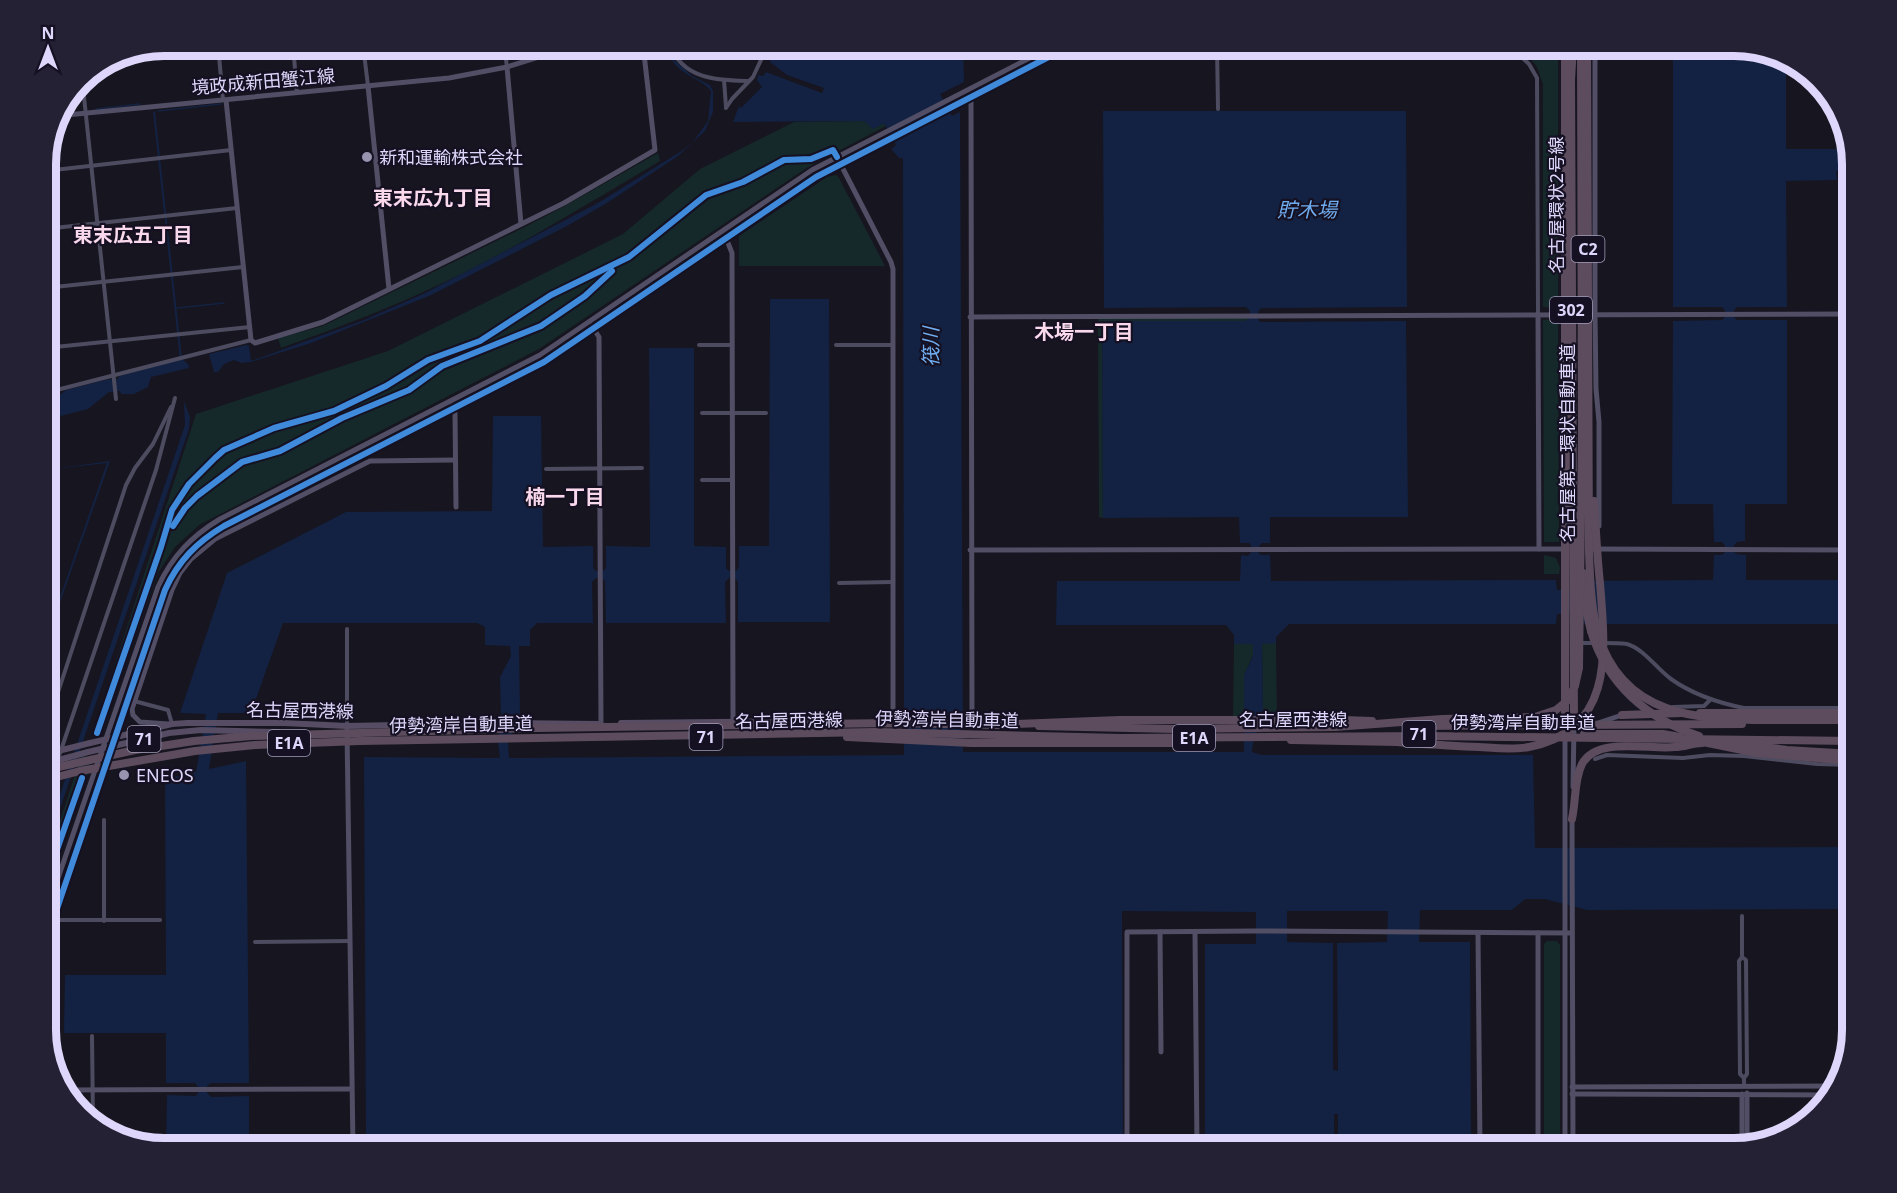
<svg xmlns="http://www.w3.org/2000/svg" width="1897" height="1193" viewBox="0 0 1897 1193" font-family="'Noto Sans','Noto Sans JP',sans-serif">
	<style>
		.green { fill: #15292b }
		.water { fill: #132242; fill-rule: evenodd }
		.lines { fill: none; stroke-linecap: round; stroke-linejoin: round }
		.stream { stroke: #132242; stroke-width: 1.5 }
		.street { stroke: #4d4b5f; stroke-width: 4 }
		.secondary { stroke: #514e65; stroke-width: 5 }
		.primary { stroke: #564c63; stroke-width: 6 }
		.highway { stroke: #5c4c5e; stroke-width: 8 }
		.primary-bridge { stroke: #564c63; stroke-width: 6 }
		.highway-bridge { stroke: #5c4c5e; stroke-width: 8 }
		.cycleway-casing { stroke: #151123; stroke-width: 10 }
		.cycleway { stroke: #408adc; stroke-width: 6 }
		.poi-dot { fill: #9893ae; stroke: #151123; stroke-width: 2 }
		.labels { text-anchor: middle; dominant-baseline: central; stroke-width: 4.5; stroke-linejoin: round; paint-order: stroke }
		.shield { fill: #151123; stroke: #a29cba; stroke-width: 1.5 }
		.shield-label { font-size: 16px; font-weight: bold; fill: #ded7fb }
		.street-label { font-size: 18px; fill: #ded7fb; stroke: #151123 }
		.poi-label { font-size: 18px; fill: #ded7fb; stroke: #151123; text-anchor: start }
		.neighbourhood-label { font-size: 20px; font-weight: bold; fill: #fbd9ed; stroke: #151123 }
		.water-label { font-size: 20px; font-style: italic; fill: #70adf0; stroke: #151123 }
		.rim { fill: none; stroke: #ded7fb; stroke-width: 8 }
	</style>
	<rect width="100%" height="100%" fill="#17151f"/>
	<g class="green">
		<path d="M1533,45H1558V308L1543,307V84L1537,67L1526,53Z"/>
		<path d="M865,121L884,123L886,126L808,167L539,349L199,525L175,547L158,573L104,726L100,734L92,735L196,414L388,351L623,234L700,169L794,122Z"/>
		<path d="M658,153L660,161C582,207 504,256 421,293C375,314 328,331 281,348L278,338L323,326L523,228L563,207Z"/>
		<path d="M836,175L839,178L885,266H739V236L827,177Z"/>
		<path d="M1098,318H1249L1246,321H1102L1103,518L1099,517Z"/>
		<path d="M1558,319L1559,542H1544L1543,320Z"/>
		<path d="M1544,555L1556,558L1560,568L1559,574H1544Z"/>
		<path d="M1262,643H1276L1277,717H1261L1263,712Z"/>
		<path d="M1234,644H1253V655L1244,675V717H1233Z"/>
		<path d="M82,754L90,760L91,764L45,899V866Z"/>
		<path d="M1547,941H1557L1560,945V1148H1544V944Z"/>
	</g>
	<g class="water">
		<path d="M719,45H763L771,49L773,45H963L964,82L940,94L952,116L960,112L963,752H1244V675L1253,656V644H1234V635L1226,625H1056L1057,581H1240L1241,555L1248,556L1251,552V545L1249,543H1240L1239,517L1103,518L1102,321H1246L1249,318L1250,311L1246,307L1104,308L1103,111H1406L1407,307L1261,308L1258,312V319L1260,322L1406,321L1408,517H1270V543H1262L1259,546L1258,552L1261,555H1270L1271,581L1556,580L1557,590H1578L1579,581L1713,580L1714,555H1722L1725,552V545L1722,542H1714L1713,504H1672L1673,321L1722,320L1725,317V310L1722,307H1673V47H1740L1786,61V149H1838V158L1841,161H1847L1849,154L1852,163V180H1850L1849,172L1846,168H1840L1836,172L1837,180L1786,181L1787,307H1737L1734,310V317L1737,320H1787V504H1745V541L1737,542L1734,545V552L1737,554L1746,555V580H1852V624H1578V614H1557L1556,624H1289L1276,637V643L1262,644L1263,712L1253,743L1252,752L1262,755H1533L1535,848L1852,847V909L1587,910L1545,899H1525L1512,910H1420L1419,942H1470L1471,1148H1338V1114H1334V1148H1205V944H1256V912L1122,911L1123,1148H366L364,757L500,758L498,742L501,718L500,677L511,656L510,646L485,645V627L477,623H283L251,713H218L209,769L246,761L249,1083H211L207,1086V1093L211,1097L249,1096V1147L337,1148L161,1147H166L167,1095L196,1096L198,1093V1087L195,1083H166V1033H64L65,975H166L165,779L196,772L206,714L180,713L227,573L346,512L492,511L493,416H541L543,547L593,546V568L596,571H603L606,568V546L650,547L649,348H694V546L726,547V568L729,571H736L739,567V546H769L770,299H829L830,622H738V582L734,577H730L725,582L726,623H606L605,581L602,578H596L592,582L593,623H537L530,630V646H519L520,715L508,742L509,758L904,755L903,158H899L891,149L896,145L884,123L873,129L864,121L733,122L739,106L741,108L762,87L757,80L758,75L763,76L766,72L822,93L824,88L787,75L770,62L772,52L756,47L755,50ZM1287,911H1388L1387,942L1337,943L1338,1071L1333,1070V943L1287,942Z"/>
		<path d="M670,56L692,76L710,85L713,91V112L705,131L678,156L607,203L565,227L429,296L311,343L251,362L241,363L234,360L224,364L218,372H214L209,354L246,345L249,346L251,361L364,320L423,294L598,203L683,150L693,142L708,121L711,91C701,78 678,75 670,56Z"/>
		<path d="M155,111L182,359L188,364L189,368L151,377L148,387L134,394H121L120,391L109,392L88,409L45,420V408L55,407L56,398L66,390L109,379L116,380L120,376L180,360L153,112Z"/>
		<path d="M184,401L190,417L189,429L45,853V839L185,425Z"/>
		<path d="M110,461L45,645V640L107,463L45,470Z"/>
	</g>
	<g class="lines">
		<g class="stream">
			<path d="M666,45L671,57"/>
			<path d="M96,109L140,104"/>
			<path d="M158,111L221,104"/>
			<path d="M57,112L73,111"/>
			<path d="M177,308L224,303"/>
		</g>
		<g class="street">
			<path d="M218,45L223,100"/>
			<path d="M293,45L297,93"/>
			<path d="M363,45L368,86"/>
			<path d="M504,45L507,67"/>
			<path d="M670,45C683,80 718,80 749,81"/>
			<path d="M1217,45L1218,109"/>
			<path d="M1509,45L1529,64L1537,78L1538,314"/>
			<path d="M82,78L116,399"/>
			<path d="M724,80L726,107"/>
			<path d="M726,108L732,99L753,77L768,45"/>
			<path d="M45,171L231,150"/>
			<path d="M45,229L237,208"/>
			<path d="M45,288L243,267"/>
			<path d="M699,345H732"/>
			<path d="M836,345H893"/>
			<path d="M45,348L250,327"/>
			<path d="M45,393L251,340"/>
			<path d="M702,413H766"/>
			<path d="M546,469L642,468"/>
			<path d="M702,480H733"/>
			<path d="M839,583L893,582"/>
			<path d="M1579,643H1596"/>
			<path d="M1603,643C1611,643 1619,643 1627,644C1644,649 1657,669 1671,679C1692,694 1719,703 1744,708H1852"/>
			<path d="M134,701L168,710L172,724"/>
			<path d="M1673,707L1704,706L1711,699"/>
			<path d="M347,726V629"/>
			<path d="M45,732L126,485L135,468L153,444L171,407"/>
			<path d="M58,759L156,470L175,398"/>
			<path d="M1595,759L1607,755L1683,758L1710,755L1744,756L1817,764L1852,765"/>
			<path d="M45,798L52,778"/>
			<path d="M1742,916V957L1739,961L1740,1074L1744,1078V1086"/>
			<path d="M45,920H160"/>
			<path d="M104,921V820"/>
			<path d="M255,942L350,941"/>
			<path d="M1742,957L1746,960L1747,1074L1744,1078"/>
			<path d="M92,1036L93,1122"/>
		</g>
		<g class="secondary">
			<path d="M1595,45V314L1596,389L1599,422V526"/>
			<path d="M507,67L521,224"/>
			<path d="M368,86L389,289"/>
			<path d="M971,97L972,721"/>
			<path d="M226,100L251,340L255,343L323,322L564,203L655,150L643,45"/>
			<path d="M56,116L449,78L507,67L577,45"/>
			<path d="M839,161L891,262L893,269V720"/>
			<path d="M726,238L732,253L733,721"/>
			<path d="M1538,314L1539,549"/>
			<path d="M970,317L1852,314"/>
			<path d="M592,326L599,337L601,724"/>
			<path d="M452,406L455,413L456,507"/>
			<path d="M1594,549L1845,550L1844,134"/>
			<path d="M970,550L1564,549"/>
			<path d="M1598,723L1622,715"/>
			<path d="M168,724L140,722L133,715L132,709L172,590L180,573L191,559L215,539L370,461L455,460"/>
			<path d="M347,730L353,1148"/>
			<path d="M1565,735V1148"/>
			<path d="M1573,787L1574,726"/>
			<path d="M1572,817L1573,1148"/>
			<path d="M45,916L158,587C172,556 192,536 220,519L540,355L812,170L1055,45"/>
			<path d="M1160,932L1161,1052"/>
			<path d="M1195,932L1197,1148"/>
			<path d="M1478,933L1480,1148"/>
			<path d="M1538,933V1148"/>
			<path d="M45,944L165,590C178,561 197,542 224,526L544,362L816,177L1072,45"/>
			<path d="M1572,1087L1835,1086"/>
			<path d="M63,1090L351,1089"/>
			<path d="M1747,1093V1144"/>
			<path d="M1572,1094L1832,1095"/>
			<path d="M1742,1146V1094"/>
			<path d="M1127,1148V932L1254,931L1572,933"/>
		</g>
		<g class="primary">
			<path d="M981,721H1004"/>
			<path d="M621,723L800,721"/>
			<path d="M90,743L172,724L187,723H284L347,726L496,723L599,724"/>
			<path d="M88,752L169,733L201,730L278,732"/>
			<path d="M45,754L58,751"/>
			<path d="M45,764L55,761"/>
		</g>
		<g class="highway">
			<path d="M1573,45L1571,80L1574,726"/>
			<path d="M1583,573L1587,614L1591,631"/>
			<path d="M1700,713H1852"/>
			<path d="M1622,715L1682,713"/>
			<path d="M1343,720L1372,721"/>
			<path d="M1039,726L1175,729L1335,727"/>
			<path d="M1565,726V45"/>
			<path d="M536,728L893,723L997,725"/>
			<path d="M1584,734H1663L1680,737"/>
			<path d="M1291,740L1397,742"/>
			<path d="M1698,741L1757,753L1852,761"/>
			<path d="M1182,742L1197,740"/>
			<path d="M1572,819C1576,801 1574,780 1582,764C1597,736 1649,750 1675,747C1684,747 1693,743 1702,743"/>
		</g>
		<g class="primary-bridge">
			<path d="M58,751L90,743"/>
			<path d="M55,761L88,752"/>
		</g>
		<g class="highway-bridge">
			<path d="M1587,45L1589,552C1590,579 1591,608 1598,634C1623,717 1698,720 1770,720C1797,720 1825,720 1852,720"/>
			<path d="M1591,631C1607,684 1647,719 1699,736"/>
			<path d="M993,725L1119,720H1343"/>
			<path d="M1409,726L1742,724"/>
			<path d="M1335,727L1442,719L1535,717L1556,710L1568,700L1575,686L1579,668L1582,436L1581,45"/>
			<path d="M847,737L971,743H1174"/>
			<path d="M1397,742C1425,744 1452,746 1479,747C1496,748 1513,750 1529,747C1616,730 1605,649 1600,583C1597,556 1596,528 1594,501"/>
			<path d="M1725,742L1787,750L1852,754"/>
			<path d="M45,770L135,750L194,741L251,736L536,728"/>
			<path d="M45,780L80,771L195,751L255,745L360,741L875,732L1120,738L1430,736L1852,741"/>
		</g>
		<g class="cycleway-casing">
			<g id="cycleway">
				<path d="M173,526L185,508L197,496L242,462L280,451L342,418L409,390L442,366L541,326L585,296L612,271"/>
				<path d="M97,733L161,547L172,510L189,484L215,458L224,450L274,428L334,411L386,386L428,360L480,341L551,295L629,257L706,195L743,182L784,160L811,159L833,150L837,157"/>
				<path d="M45,884L82,778"/>
				<path d="M45,944L165,590C178,561 197,542 224,526L544,362L816,177L1072,45"/>
			</g>
		</g>
		<use href="#cycleway" class="cycleway"/>
	</g>
	<g class="poi-dot">
		<circle cx="367" cy="157" r="6"/>
		<circle cx="124" cy="775" r="6"/>
	</g>
	<g class="labels">
		<g class="shield">
			<rect x="1571.5" y="236" width="33" height="26" rx="4.5"/>
			<rect x="1550" y="297" width="42" height="26" rx="4.5"/>
			<rect x="1402.5" y="721" width="33" height="26" rx="4.5"/>
			<rect x="689.5" y="724" width="33" height="26" rx="4.5"/>
			<rect x="1173" y="725" width="42" height="26" rx="4.5"/>
			<rect x="127.5" y="726" width="33" height="26" rx="4.5"/>
			<rect x="268" y="730" width="42" height="26" rx="4.5"/>
		</g>
		<g class="shield-label">
			<text x="1588" y="249">C2</text>
			<text x="1571" y="310">302</text>
			<text x="1419" y="734">71</text>
			<text x="706" y="737">71</text>
			<text x="1194" y="738">E1A</text>
			<text x="144" y="739">71</text>
			<text x="289" y="743">E1A</text>
		</g>
		<g class="street-label">
			<text transform="translate(263 81) rotate(-5)">境政成新田蟹江線</text>
			<text transform="translate(1556 205) rotate(-90)">名古屋環状2号線</text>
			<text transform="translate(1567 443) rotate(-90)">名古屋第二環状自動車道</text>
			<text transform="translate(300 710) rotate(1)">名古屋西港線</text>
			<text transform="translate(947 719) rotate(1)">伊勢湾岸自動車道</text>
			<text x="1293" y="719">名古屋西港線</text>
			<text transform="translate(789 720) rotate(-1)">名古屋西港線</text>
			<text x="1523" y="722">伊勢湾岸自動車道</text>
			<text transform="translate(461 724) rotate(-1)">伊勢湾岸自動車道</text>
		</g>
		<g class="poi-label">
			<text x="379" y="157">新和運輸株式会社</text>
			<text x="136" y="775">ENEOS</text>
		</g>
		<g class="neighbourhood-label">
			<text x="433" y="197">東末広九丁目</text>
			<text x="133" y="234">東末広五丁目</text>
			<text x="1084" y="331">木場一丁目</text>
			<text x="565" y="496">楠一丁目</text>
		</g>
		<g class="water-label">
			<text x="1307" y="209">貯木場</text>
			<text transform="translate(930 347) rotate(-90)">筏川</text>
		</g>
	</g>
	<path d="M0 0H1897V1193H0ZM164 56H1734A108 108 0 0 1 1842 164V1030A108 108 0 0 1 1734 1138H164A108 108 0 0 1 56 1030V164A108 108 0 0 1 164 56Z" fill="#252134" fill-rule="evenodd"/>
	<path class="rim" d="M164 56H1734A108 108 0 0 1 1842 164V1030A108 108 0 0 1 1734 1138H164A108 108 0 0 1 56 1030V164A108 108 0 0 1 164 56Z"/>
	<g transform="translate(48 48)" stroke="#151123" stroke-width="4.5" paint-order="stroke">
	<path d="M0-4.5L10 22L0 15L-10 22Z" fill="#ded7fb"/>
	<text y="-9" font-size="16" font-weight="bold" text-anchor="middle" fill="#ded7fb">N</text>
	</g>
</svg>
